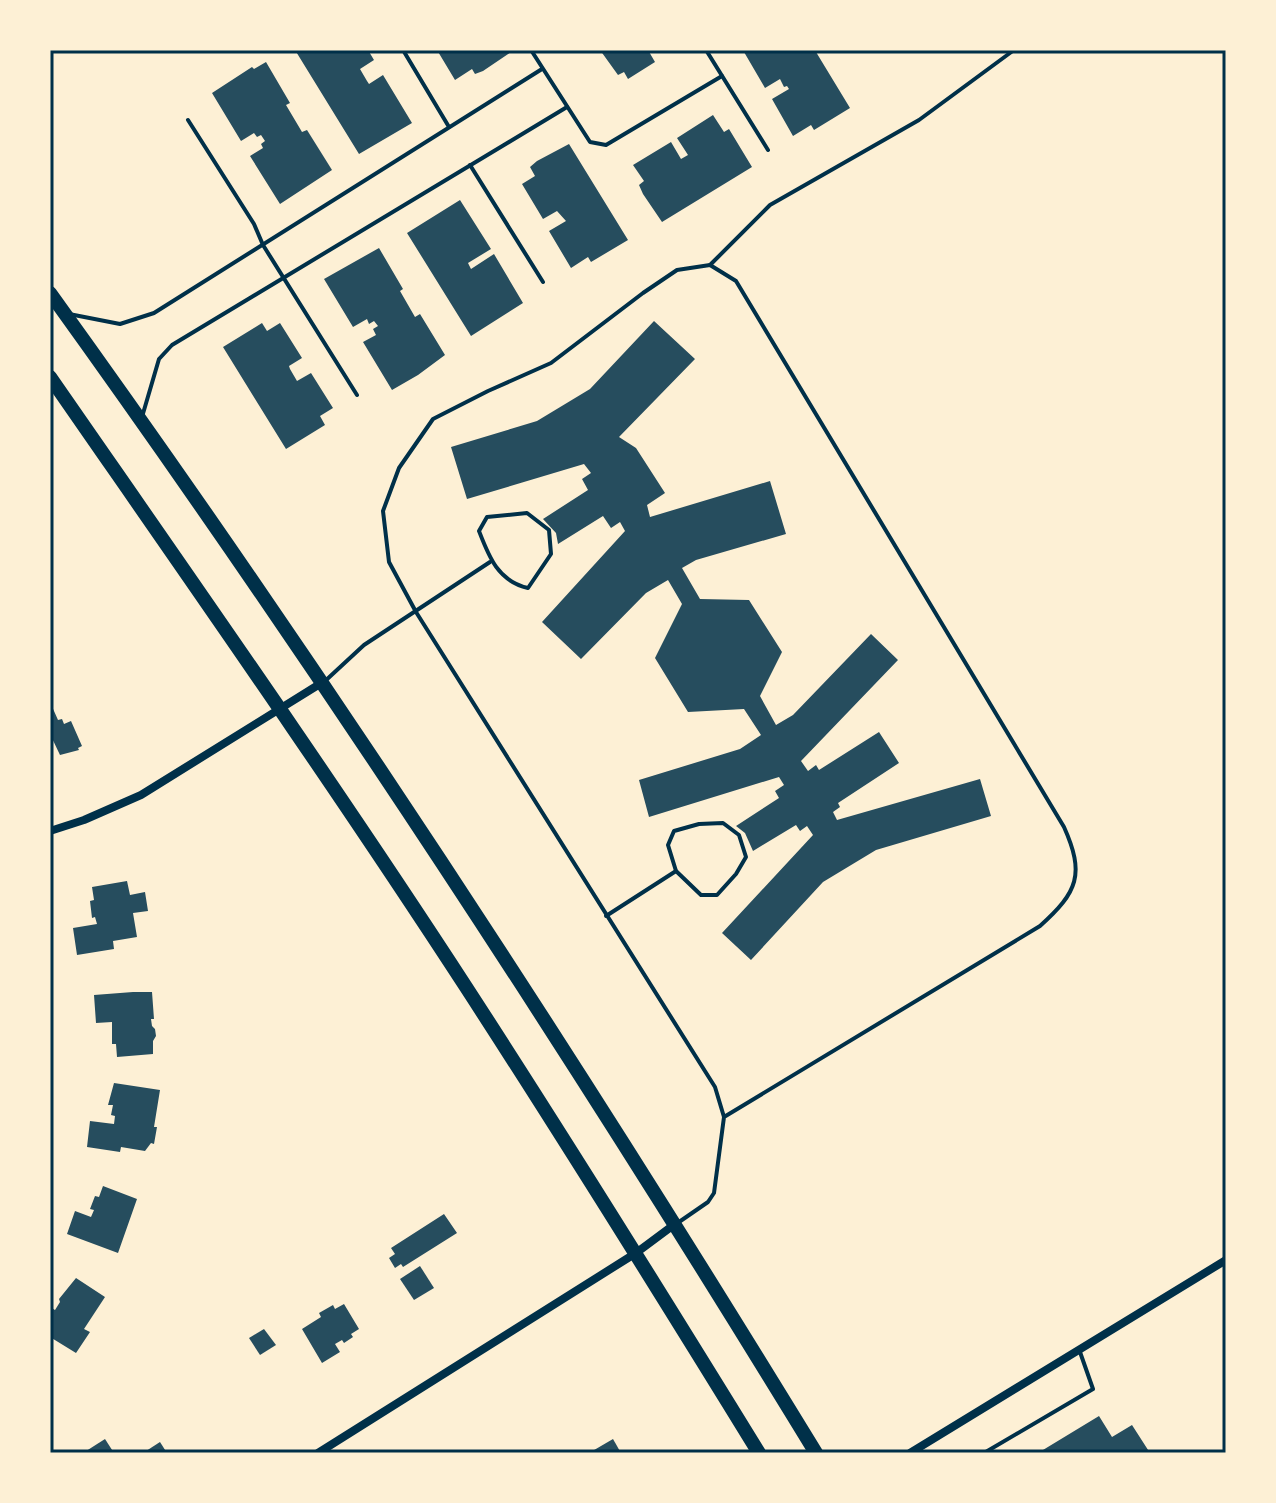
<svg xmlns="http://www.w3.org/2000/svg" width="1276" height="1503" viewBox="0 0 1276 1503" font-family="'IBM Plex Serif',serif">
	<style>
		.building { fill: #264d5e }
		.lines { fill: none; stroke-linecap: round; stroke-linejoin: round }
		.service { stroke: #003049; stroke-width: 4 }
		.minor { stroke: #003049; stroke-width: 8 }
		.primary { stroke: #003049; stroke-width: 14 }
		.neatline { fill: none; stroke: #003049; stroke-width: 3 }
	</style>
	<rect width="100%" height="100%" fill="#fdf0d5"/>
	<g class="building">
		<path d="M295,50H368L374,60L360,69L367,81L369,84L383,75L412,123L359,154Z"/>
		<path d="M437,50H514L483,71L475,74L472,69L455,80Z"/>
		<path d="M600,50H648L655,62L628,79L624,72L618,75Z"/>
		<path d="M748,50H819L816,52L850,108L814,130L811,125L793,136L772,99L789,89L787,86L784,87L780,79L765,88L744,52Z"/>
		<path d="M266,62L290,103L286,105L302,132L307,130L332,170L280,204L250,156L263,148L261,144L265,141L261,135L257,137L254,133L241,141L212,93L252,67L254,69Z"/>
		<path d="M713,115L724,132L729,129L752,167L662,222L643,194L639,185L644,181L633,165L671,142L681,159L688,155L677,138Z"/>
		<path d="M569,144L628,240L591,262L588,257L571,268L549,231L566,221L557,211L543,219L522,184L535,176L530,167L537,161Z"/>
		<path d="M460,200L491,249L468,263L471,269L494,254L523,303L471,336L407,233Z"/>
		<path d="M379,248L403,289L400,291L415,317L420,314L445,355L418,375L392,390L363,342L376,335L373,329L378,326L374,321L369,324L367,319L353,327L324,279Z"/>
		<path d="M654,321L695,359L619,437L636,448L665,493L647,505L650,517L770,481L786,534L696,560L682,568L700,599L749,600L782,652L760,696L776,725L793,715L871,634L898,660L801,761L808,771L816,765L819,770L879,732L899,763L838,803L840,807L833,812L837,820L980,779L991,816L876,850L823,882L751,960L722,933L813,835L807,826L800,831L796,825L753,851L745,833L736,826L779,798L775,791L784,785L779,777L649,817L639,780L740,749L761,735L744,709L688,712L655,658L682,604L668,580L646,593L581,659L542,622L625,531L620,522L611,528L603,516L558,544L556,533L543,519L588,490L582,479L591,473L584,464L467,499L451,447L537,421L590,389Z"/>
		<path d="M262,323L267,331L280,323L302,358L289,366L290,369L297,381L311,373L333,408L320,416L325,425L286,449L223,347Z"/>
		<path d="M50,702L58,720L62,719L64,724L71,721L82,746L78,748L79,750L60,755L50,734Z"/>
		<path d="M127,881L130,895L145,892L148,911L133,913L137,937L113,941L114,949L77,955L73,928L97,924L95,917L92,918L90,901L94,900L92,887Z"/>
		<path d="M133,992H152L154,1019H151L152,1026L155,1029L156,1036L153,1041V1054L117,1057L116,1044H112V1022L96,1023L94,995Z"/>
		<path d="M114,1083L160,1090L154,1127H157L154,1144L151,1143L145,1151L121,1147L120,1152L87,1147L90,1121L114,1124L115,1116L111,1115L113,1105H108Z"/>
		<path d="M103,1186L137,1199L118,1253L67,1234L75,1211L91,1217L94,1210L90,1209L95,1196L99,1197Z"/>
		<path d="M444,1214L457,1233L403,1267L401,1264L395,1268L389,1258L395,1254L391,1248Z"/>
		<path d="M420,1266L434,1288L414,1300L400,1279Z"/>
		<path d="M76,1278L105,1297L84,1329L90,1332L76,1353L50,1337V1307L55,1310L60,1302L59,1299Z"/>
		<path d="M344,1304L359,1329L351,1334L353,1337L344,1343L342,1340L335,1344L340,1352L322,1363L302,1329L321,1317L319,1313L333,1305L335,1309Z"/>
		<path d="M264,1329L276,1345L260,1355L249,1338Z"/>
		<path d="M1099,1416L1112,1437L1132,1425L1150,1453H1038Z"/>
		<path d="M105,1439L114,1453H83Z"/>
		<path d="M613,1439L621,1453H589Z"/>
		<path d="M160,1442L167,1453H143Z"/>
	</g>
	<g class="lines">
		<g class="service">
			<path d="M403,50L449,127"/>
			<path d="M531,50L590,142L606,145L722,76"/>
			<path d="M706,50L768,150"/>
			<path d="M188,120L254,224L263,245L357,395"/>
			<path d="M470,165L543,282"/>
			<path d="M710,265L770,205L919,120L1014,50"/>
			<path d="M69,314L120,324L154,313L542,69"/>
			<path d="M142,417L159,359L172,345L567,107"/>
			<path d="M527,513L549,530L551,554L528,588C498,581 489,557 479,531L487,517Z"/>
			<path d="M324,682L364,645L490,562"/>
			<path d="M723,823L739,835L746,857L736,874L717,895H701L676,871L668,845L674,831L699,824Z"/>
			<path d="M606,916L676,871"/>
			<path d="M679,1222L708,1202L714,1193L724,1117L715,1087L416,612L389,562L383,511L399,468L433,419L488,391L551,363L643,293L677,270L710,265L736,281L1064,827C1085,874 1078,892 1040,926L724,1117"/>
			<path d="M984,1453L1093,1389L1080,1352"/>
		</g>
		<g class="minor">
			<path d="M50,831L84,820L141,795L323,682"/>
			<path d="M318,1453L636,1253L675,1224"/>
			<path d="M910,1453L1226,1260"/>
		</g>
		<g class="primary">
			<path d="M50,293C321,669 574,1057 816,1453"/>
			<path d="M50,377C190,579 332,781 466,987C566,1141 663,1297 759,1453"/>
		</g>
	</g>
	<rect width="1276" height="1503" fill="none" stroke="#fdf0d5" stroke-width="104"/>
	<rect x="52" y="52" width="1172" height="1399" class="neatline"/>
</svg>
